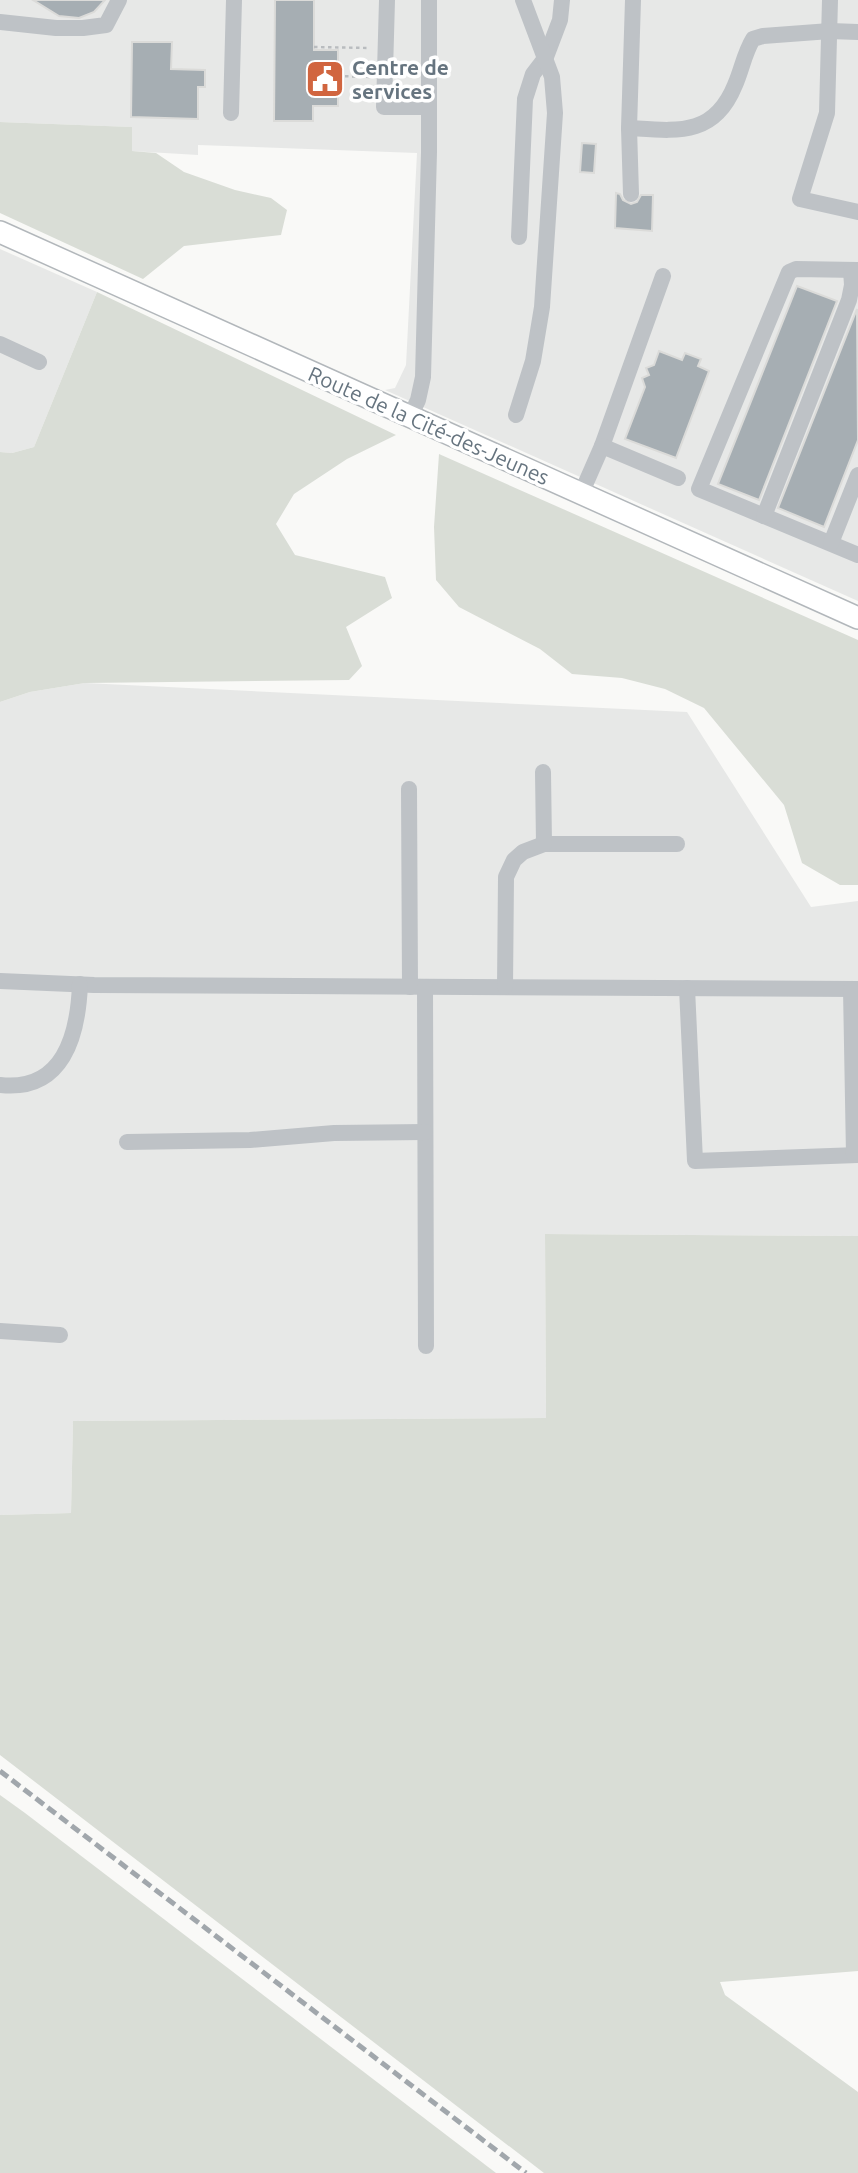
<svg xmlns="http://www.w3.org/2000/svg" width="858" height="2173" viewBox="0 0 858 2173" font-family="Ubuntu,sans-serif">
	<style>
		.built { fill: #e7e8e7 }
		.green { fill: #d9ddd6 }
		.building { fill: #a6aeb3; stroke: #dbdbd9; stroke-width: 2 }
		.lines { fill: none; stroke-linecap: round; stroke-linejoin: round }
		.major-casing { stroke: #b2b7bb; stroke-width: 24 }
		.path { stroke: #b9bcbf; stroke-width: 2.5; stroke-dasharray: 3.5 3.5; stroke-linecap: butt }
		.minor { stroke: #bec2c6; stroke-width: 16 }
		.major { stroke: #fff; stroke-width: 21 }
		.rail { stroke: #a1a7ac; stroke-width: 5; stroke-dasharray: 10 5; stroke-linecap: butt }
		.labels { text-anchor: middle; dominant-baseline: central; stroke-width: 7; stroke-linejoin: round; paint-order: stroke }
		.poi-label { font-size: 21px; font-weight: bold; fill: #66747f; stroke: #fff; text-anchor: start }
		.street-label { font-size: 21px; fill: #66747f; stroke: #fff }
	</style>
	<rect width="100%" height="100%" fill="#f9f9f7"/>
	<g class="built">
		<path d="M0,0H858V601L385,390L395,388L406,365L417,153L198,145V155L131,151V127L0,122Z"/>
		<path d="M0,249L97,292L34,447L12,453L0,452Z"/>
		<path d="M85,683L687,712L811,907L858,901V1236L545,1234L546,1418L73,1421L71,1513L0,1515V702L30,692Z"/>
	</g>
	<g class="green">
		<path d="M0,122L132,127V151L156,153L184,172L235,190L271,198L287,210L281,235L184,246L143,279L0,213Z"/>
		<path d="M97,292L396,435L347,459L294,494L276,524L295,555L385,577L392,598L346,627L362,666L349,680L85,683L30,692L0,702V452L12,453L34,447Z"/>
		<path d="M439,454L858,640V885H840L802,863L784,805L704,708L665,689L622,678L572,674L540,649L459,607L436,580L434,527Z"/>
		<path d="M545,1234L858,1236V1971L720,1982L725,1995L858,2092V2173H544L0,1755V1515L71,1513L73,1421L546,1418Z"/>
		<path d="M0,1795L25,1813L496,2173H0Z"/>
	</g>
	<g class="building">
		<path d="M33,0H105L94,12L79,18L59,16Z"/>
		<path d="M275,0H314V50H338V106H313V121H274Z"/>
		<path d="M132,42H172L171,69L205,70V87H198V119L131,117Z"/>
		<path d="M582,143L596,144L594,173L580,172Z"/>
		<path d="M616,193L620,194L623,200L631,204L637,202L641,195H653L652,231L615,228Z"/>
		<path d="M797,286L837,301L759,500L718,484Z"/>
		<path d="M857,309L858,440L824,527L778,508Z"/>
		<path d="M659,351L682,360L685,353L701,359L698,366L709,371L676,458L625,439L645,387L642,378L649,375L646,368L654,365Z"/>
	</g>
	<g class="lines">
		<g class="major-casing">
			<path id="major" d="M0,232L858,618"/>
		</g>
		<g class="path">
			<path d="M314,47L370,48"/>
			<path d="M338,76L370,77"/>
		</g>
		<g class="minor">
			<path d="M387,0L384,107H429"/>
			<path d="M830,0L827,113L800,199L858,212"/>
			<path d="M0,22L56,28H83L106,25L119,0"/>
			<path d="M231,113L234,0"/>
			<path d="M629,128C677,131 714,137 735,85C742,69 744,54 753,39L763,36L830,31L858,32"/>
			<path d="M631,194L629,128L633,0"/>
			<path d="M519,237L525,99L533,74L546,57L560,20L562,0"/>
			<path d="M858,270L796,269L789,272L699,489L858,555"/>
			<path d="M0,344L39,362"/>
			<path d="M516,415L533,361L542,307L555,113L552,77L523,0"/>
			<path d="M410,417L418,400L423,377L429,152V0"/>
			<path d="M602,446L663,276"/>
			<path d="M581,494L602,446L678,478"/>
			<path d="M764,516L849,300L852,285L851,270"/>
			<path d="M831,543L858,475"/>
			<path d="M409,789L410,987"/>
			<path d="M544,844H677"/>
			<path d="M0,981L94,985L858,989"/>
			<path d="M425,987L426,1346"/>
			<path d="M505,987L506,877L514,860L523,852L544,844L543,772"/>
			<path d="M687,988L695,1161L858,1155"/>
			<path d="M851,989L854,1155"/>
			<path d="M0,1085C63,1092 78,1036 80,984"/>
			<path d="M127,1142L250,1140L334,1133L425,1132"/>
			<path d="M0,1331L60,1335"/>
		</g>
		<use href="#major" class="major"/>
		<path class="rail" d="M0,1771L526,2173"/>
	</g>
	<defs>
		<g id="civic-square" transform="scale(2.0125)"><rect x="-9" y="-9" width="18" height="18" rx="4" fill="#d1653f" stroke="#fff"/><path d="M-.6-6.5H3V-4.5H.6V-3L4-1V1h2V6H-6V1h2V-1L-.6-3ZM-1.2 2.5V6h2.4V2.5Z" fill="#fff"/></g>
	</defs>
	<g fill-rule="evenodd">
		<use href="#civic-square" x="325" y="79"/>
	</g>
	<g class="labels">
		<g class="poi-label">
			<text x="352" y="67">Centre de<tspan x="352" dy="24">services</tspan></text>
		</g>
		<g class="street-label">
			<text transform="translate(429 425) rotate(24)">Route de la Cité-des-Jeunes</text>
		</g>
	</g>
</svg>
